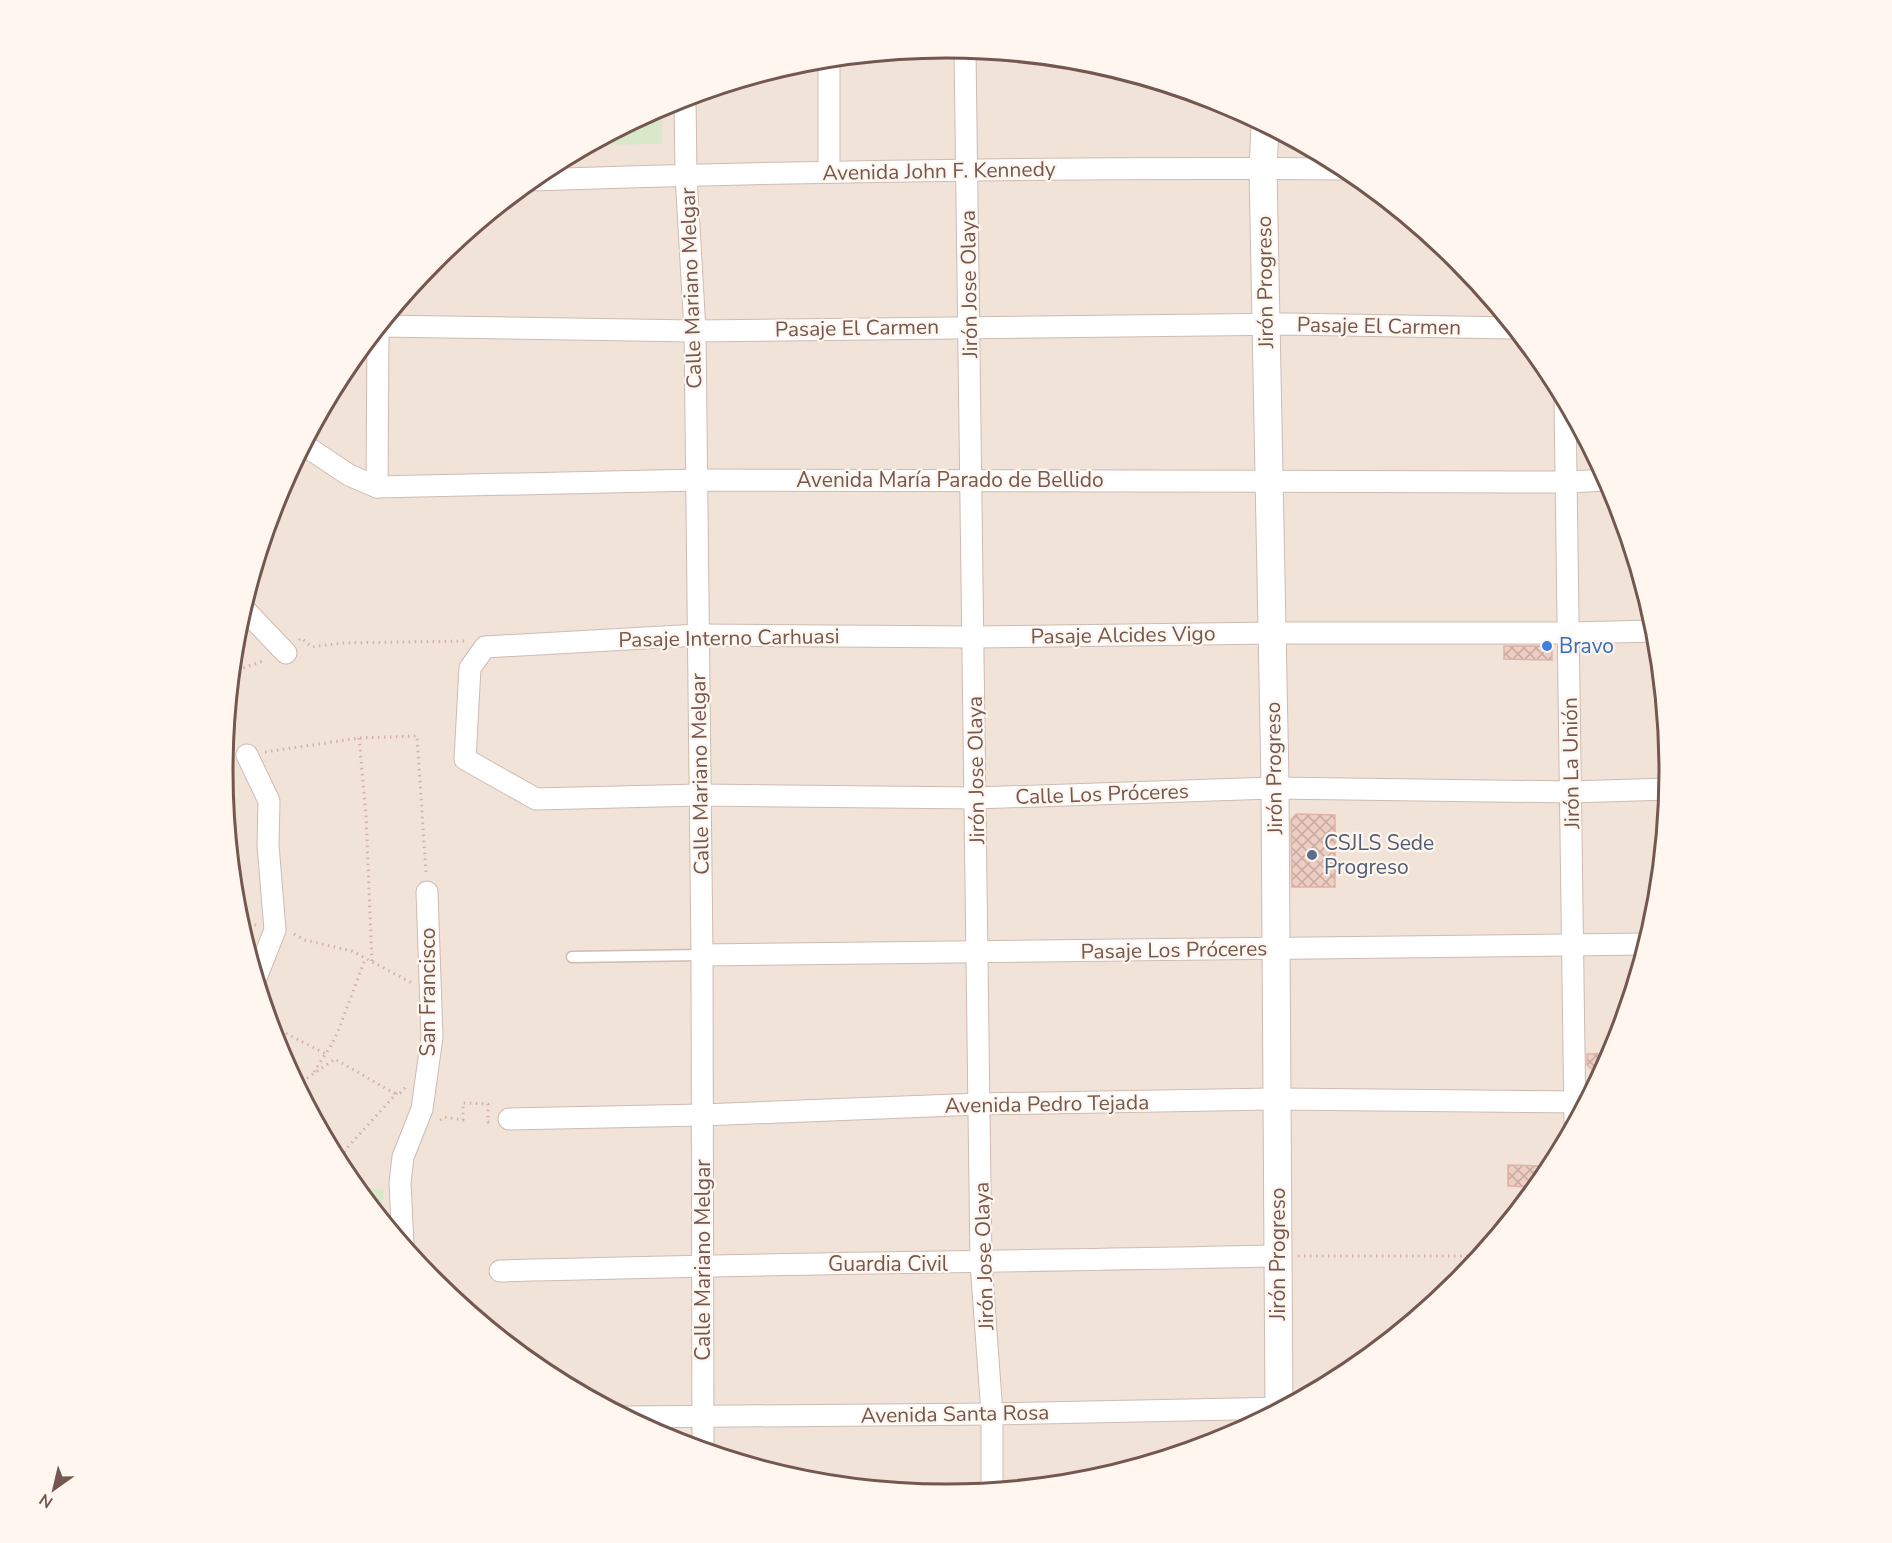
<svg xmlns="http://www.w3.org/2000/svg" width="1892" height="1543" viewBox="0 0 1892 1543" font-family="'Nunito Sans',sans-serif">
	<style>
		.residential { fill: #f2e3d8 }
		.pitch { fill: #d9e8c8 }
		.building { fill: url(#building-cross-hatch); stroke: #e0b3a4; stroke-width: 1.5 }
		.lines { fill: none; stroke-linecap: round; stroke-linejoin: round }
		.service-casing { stroke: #cebbb2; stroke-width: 13 }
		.minor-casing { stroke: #cebbb2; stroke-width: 23 }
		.tertiary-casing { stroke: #cebbb2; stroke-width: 29 }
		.path { stroke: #d3b1a6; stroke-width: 3; stroke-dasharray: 1.5 4.5; stroke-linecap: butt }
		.service { stroke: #fff; stroke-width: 10 }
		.minor { stroke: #fff; stroke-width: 21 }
		.tertiary { stroke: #fff; stroke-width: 27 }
		.shop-dot { fill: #3f7fe0; stroke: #fef6ef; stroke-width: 2 }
		.service-dot { fill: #5c6f8a; stroke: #fef6ef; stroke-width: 2 }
		.labels { text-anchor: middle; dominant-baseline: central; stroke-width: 4.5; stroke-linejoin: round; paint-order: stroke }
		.street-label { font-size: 21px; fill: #74574e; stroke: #fef6ef }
		.shop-label { font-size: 21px; fill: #366cbe; stroke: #fef6ef; text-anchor: start }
		.service-label { font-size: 21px; fill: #4e5e75; stroke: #fef6ef; text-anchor: start }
		.rim { fill: none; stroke: #74574e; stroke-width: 3 }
	</style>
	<defs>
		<pattern id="building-cross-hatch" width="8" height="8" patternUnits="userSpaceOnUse" patternTransform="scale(1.5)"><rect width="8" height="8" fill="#eecec3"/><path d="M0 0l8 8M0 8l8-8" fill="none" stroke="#c5aaa1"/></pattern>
	</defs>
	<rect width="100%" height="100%" fill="#fbf2e9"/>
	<circle class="residential" cx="946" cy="772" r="721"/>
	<g class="pitch">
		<path d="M662,107V144L590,145Z"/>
		<path d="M355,1186L384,1190L380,1217Z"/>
	</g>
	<g class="building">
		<path d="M1504,646H1552V660L1504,659Z"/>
		<path d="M1296,814L1335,815V887H1292L1291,820Z"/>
		<path d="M1612,1053L1600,1076L1587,1065V1054Z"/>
		<path d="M1508,1165L1545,1166V1177L1536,1187L1508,1186Z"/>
	</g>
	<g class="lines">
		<g class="service-casing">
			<path id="service" d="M572,957L702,955"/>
		</g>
		<g class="minor-casing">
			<g id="minor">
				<path d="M965,50L981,1263L992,1414V1490"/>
				<path d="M829,60V172"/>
				<path d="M685,98L686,175L695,331L702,955L703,1450"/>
				<path d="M532,180C804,171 1075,167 1347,169"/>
				<path d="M380,326L695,331L1287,324L1513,328"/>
				<path d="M1565,402L1575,1123"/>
				<path d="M304,445L349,475L377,487L697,480L1568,482L1607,480"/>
				<path d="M377,487L378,329"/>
				<path d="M243,608L286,653"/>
				<path d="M1656,631L1569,633H1272L974,637L698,635L485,647L470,668L465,759L536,799L700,795L976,798L1275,788L1571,792L1668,789"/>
				<path d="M247,755L269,801L268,845L275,930L256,978"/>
				<path d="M702,955L1646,944"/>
				<path d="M509,1119L702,1115L980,1104L1278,1099L1586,1102"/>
				<path d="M403,1245L400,1183L403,1157L422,1109L432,1037L427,892"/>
				<path d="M500,1271C759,1263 1017,1262 1276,1256"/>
				<path d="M626,1417L992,1414L1283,1408"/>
			</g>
		</g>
		<g class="tertiary-casing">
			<path id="tertiary" d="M1265,126L1263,169C1267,374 1272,580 1275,786C1278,994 1276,1202 1279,1410"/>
		</g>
		<g class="path">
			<path d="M299,640L301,638L312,647L341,643L467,641"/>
			<path d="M232,672L266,660"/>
			<path d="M359,738L366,815L372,963"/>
			<path d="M265,752L359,738L417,736L426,872"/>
			<path d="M238,918L256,925"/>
			<path d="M294,934L305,940L352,951L412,983"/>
			<path d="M270,1025L326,1054"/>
			<path d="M314,1072L332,1044L339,1029L365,959"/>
			<path d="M297,1085L335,1059L394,1093H400L406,1087"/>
			<path d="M440,1120L444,1117L463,1120V1103L488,1104V1122H492"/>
			<path d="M339,1163L346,1149L397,1093"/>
			<path d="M1298,1256H1480"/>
		</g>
		<use href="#service" class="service"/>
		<use href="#minor" class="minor"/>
		<use href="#tertiary" class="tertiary"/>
	</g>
	<circle class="shop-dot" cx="1547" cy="646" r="6"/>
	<circle class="service-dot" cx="1312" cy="855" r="6"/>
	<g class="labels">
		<g class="street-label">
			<text transform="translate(939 171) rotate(-1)">Avenida John F. Kennedy</text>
			<text transform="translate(1265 282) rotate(-91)">Jirón Progreso</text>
			<text transform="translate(969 284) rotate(-91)">Jirón Jose Olaya</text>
			<text transform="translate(691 288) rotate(-92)">Calle Mariano Melgar</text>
			<text transform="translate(1379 326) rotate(1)">Pasaje El Carmen</text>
			<text transform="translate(857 328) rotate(-1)">Pasaje El Carmen</text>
			<text x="950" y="480">Avenida María Parado de Bellido</text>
			<text transform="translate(1123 635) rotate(-1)">Pasaje Alcides Vigo</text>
			<text transform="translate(729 638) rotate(-1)">Pasaje Interno Carhuasi</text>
			<text transform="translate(1571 763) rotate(-91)">Jirón La Unión</text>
			<text transform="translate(1274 768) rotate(-91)">Jirón Progreso</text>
			<text transform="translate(976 770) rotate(-91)">Jirón Jose Olaya</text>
			<text transform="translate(700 774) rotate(-91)">Calle Mariano Melgar</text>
			<text transform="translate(1102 794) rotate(-2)">Calle Los Próceres</text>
			<text transform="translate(1174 950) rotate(-1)">Pasaje Los Próceres</text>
			<text transform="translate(428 992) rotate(-90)">San Francisco</text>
			<text transform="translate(1047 1104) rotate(-1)">Avenida Pedro Tejada</text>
			<text transform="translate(1278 1254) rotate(-90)">Jirón Progreso</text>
			<text transform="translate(984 1256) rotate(-92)">Jirón Jose Olaya</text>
			<text transform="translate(703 1260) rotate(-90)">Calle Mariano Melgar</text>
			<text x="888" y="1264">Guardia Civil</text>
			<text transform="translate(955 1414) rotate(-1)">Avenida Santa Rosa</text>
		</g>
		<g class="shop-label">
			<text x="1559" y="646">Bravo</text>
		</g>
		<g class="service-label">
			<text x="1324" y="843">CSJLS Sede<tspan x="1324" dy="24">Progreso</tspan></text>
		</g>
	</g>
	<path d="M0 0H1892V1543H0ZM233 771a713 713 0 1 1 1426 0a713 713 0 1 1-1426 0Z" fill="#fef6ef" fill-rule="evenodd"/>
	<path class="rim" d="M233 771a713 713 0 1 1 1426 0a713 713 0 1 1-1426 0Z"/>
	<g transform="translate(54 1489) rotate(214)" stroke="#fef6ef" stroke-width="4.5" paint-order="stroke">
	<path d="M0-4.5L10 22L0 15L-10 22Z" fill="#74574e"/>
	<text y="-9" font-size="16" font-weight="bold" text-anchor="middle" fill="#74574e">N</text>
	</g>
</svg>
